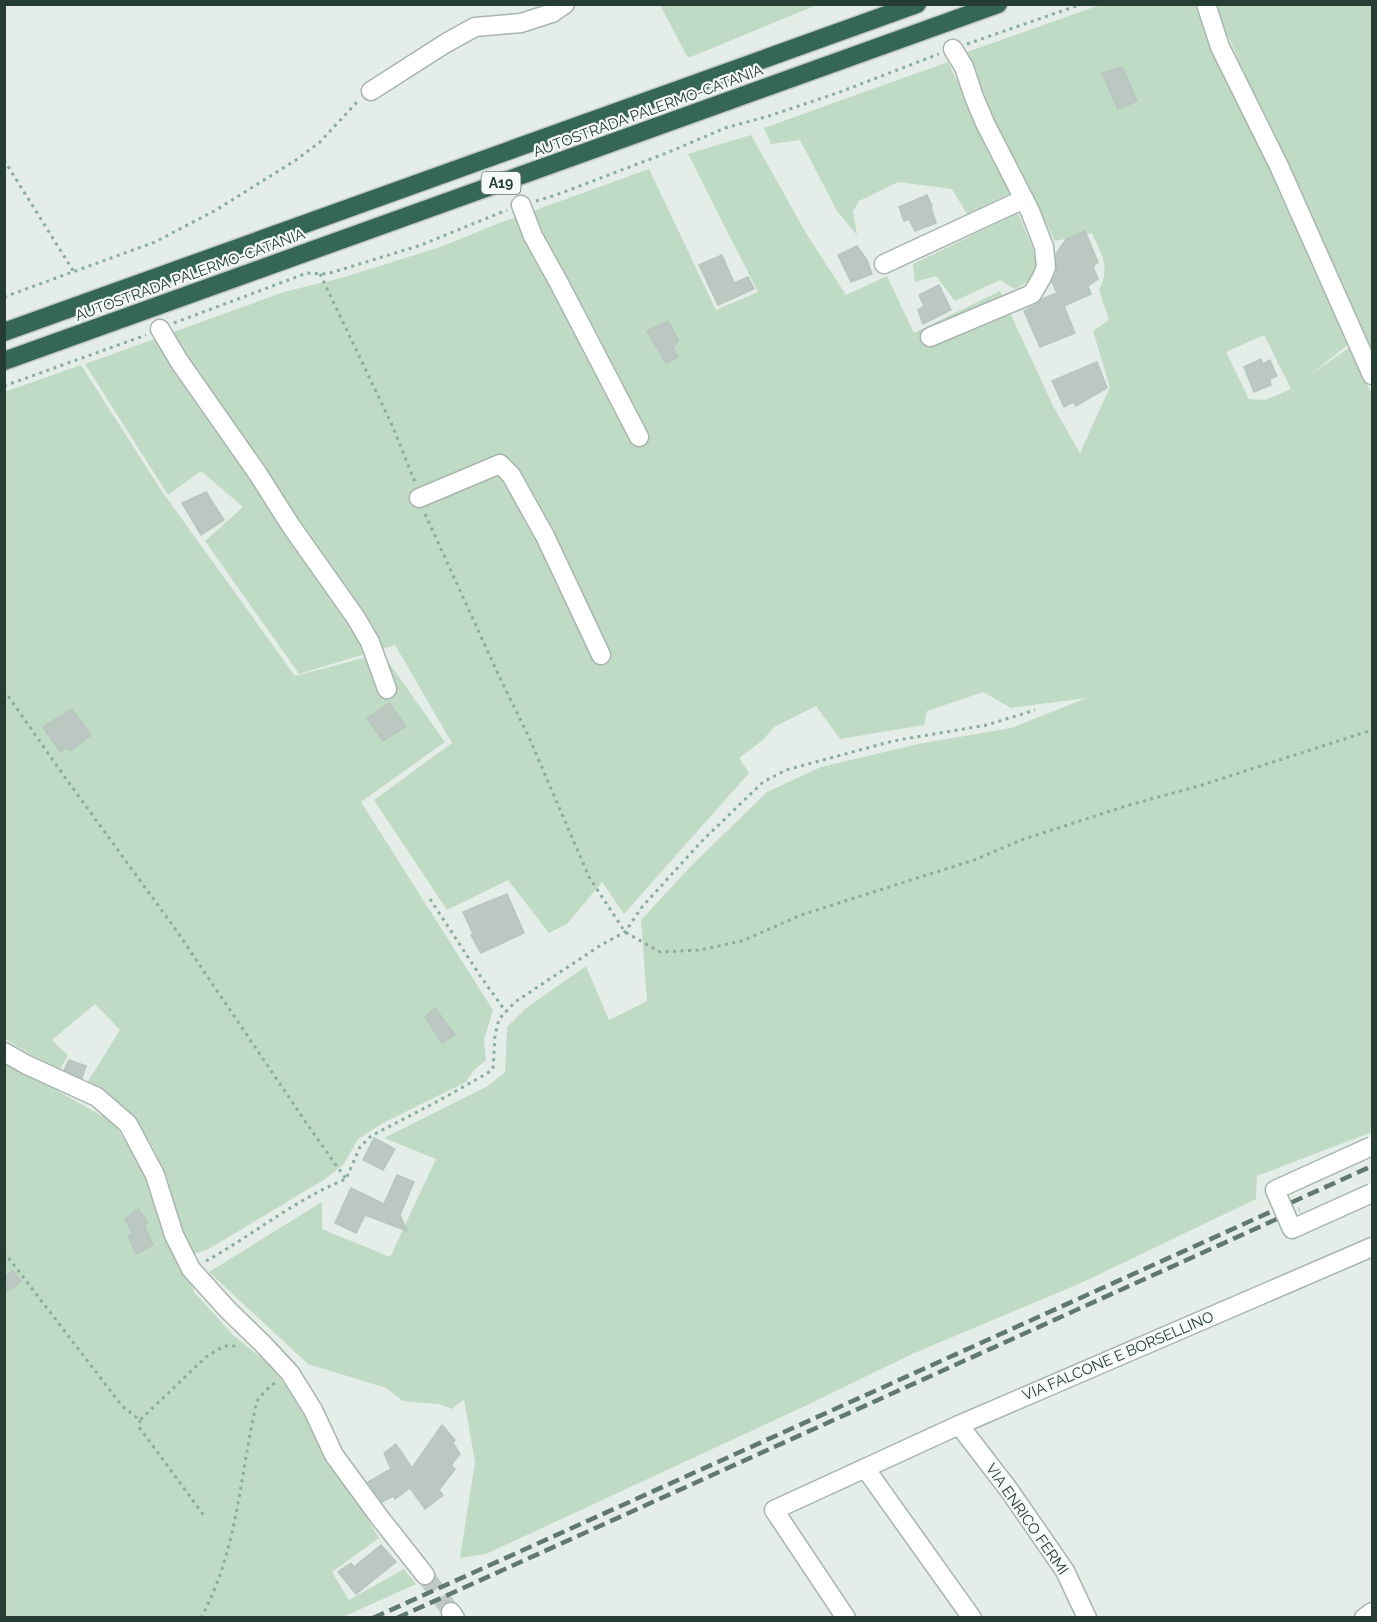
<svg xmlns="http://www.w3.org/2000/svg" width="1377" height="1622" viewBox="0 0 1377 1622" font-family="Raleway,sans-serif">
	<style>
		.green { fill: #c0dbc5; fill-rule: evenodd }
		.building { fill: #bbc7c1; stroke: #b8c6bf; stroke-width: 1.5 }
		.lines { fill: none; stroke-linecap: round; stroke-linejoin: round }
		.minor-tunnel { stroke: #bfcac4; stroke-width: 18; stroke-dasharray: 18 9; stroke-linecap: butt }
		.minor-casing { stroke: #a8b5ae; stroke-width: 21 }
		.highway-casing { stroke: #c2c9c6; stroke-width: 21 }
		.path { stroke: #89ad9e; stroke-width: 3; stroke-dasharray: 3 4.5; stroke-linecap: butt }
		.minor { stroke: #fff; stroke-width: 18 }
		.highway { stroke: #356656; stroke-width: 18 }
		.rail { stroke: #61786f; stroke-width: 4.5; stroke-dasharray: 12 6; stroke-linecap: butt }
		.minor-bridge-casing { stroke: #a8b5ae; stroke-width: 21; stroke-linecap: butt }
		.minor-bridge { stroke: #fff; stroke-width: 18 }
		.labels { text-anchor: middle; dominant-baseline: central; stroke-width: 4.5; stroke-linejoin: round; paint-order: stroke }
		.shield { fill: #f5f9f7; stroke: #64756e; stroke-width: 1.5 }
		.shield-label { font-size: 14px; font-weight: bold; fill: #263d34 }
		.street-label { font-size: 15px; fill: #263d34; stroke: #f5f9f7 }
	</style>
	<rect width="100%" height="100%" fill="#e5ede8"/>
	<g class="green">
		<path d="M1216,4L1372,5V353L1216,10Z"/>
		<path d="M660,5H817L688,58Z"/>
		<path d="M1100,5H1198L1199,17L1274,175L1349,344L1308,376L1349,348L1372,394V1132L1257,1176L1256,1199L1081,1283L912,1354L805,1406L486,1554L460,1558L475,1462L464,1399L452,1409L439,1404L403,1401L386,1388L308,1364L209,1272L322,1202V1229L390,1257L436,1159L384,1138L488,1086L505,1072L507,1027L525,1009L586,966L609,1020L647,1001L641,920L692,865L767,792L821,767L918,744L1011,728L1087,698L1011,708L983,692L927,711L924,725L840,739L816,706L774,727L763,740L739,758L749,773L624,914L602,882L567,924L549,933L508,880L447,910L374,800L452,743L395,645L299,674L205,541L243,507L201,471L168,495L85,364L284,292L345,277L443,246L494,225L649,169L716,310L758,292L688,154L751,135L806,233L846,295L887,276L914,333L1000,291L1053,406L1080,453L1110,387L1093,331L1109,320L1099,290C1111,267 1101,254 1092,233L1055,241L982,100L967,52ZM1264,335L1291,389L1265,400L1249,399L1226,352Z"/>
		<path d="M948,62L1011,193L967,214L952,189L898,182L859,201L853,211L857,235L837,211L800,140L771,144L764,128Z"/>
		<path d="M1018,213L1038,260L1034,278L1015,289L1000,280L955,301L936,276L915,282L913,264Z"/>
		<path d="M81,365L161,490L295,676L382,653L445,742L361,802L493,1010L484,1040L486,1060L474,1070L466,1082L383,1123L358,1139L344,1164L325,1179L207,1250L194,1254L183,1235L167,1177L152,1146L125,1107L87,1083L120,1030L95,1004L52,1040L68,1055L59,1071L5,1039L4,392Z"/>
		<path d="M4,1061L113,1122L139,1163L195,1293L233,1335L264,1360L285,1384L379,1538L332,1572L349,1600L404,1569L416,1584L343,1617H5Z"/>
	</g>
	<g class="building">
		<path d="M1122,67L1137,101L1118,109L1102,73Z"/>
		<path d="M927,195L932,206L931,207L936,223L915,231L909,219L904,221L899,207Z"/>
		<path d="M1085,231L1098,262L1093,267L1098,279L1088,286L1091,294L1064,306L1075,333L1040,347L1024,311L1037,304L1042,299L1057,293L1052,282L1057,271L1056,254L1066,239Z"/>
		<path d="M857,246L867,260L872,274L851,282L838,255Z"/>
		<path d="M722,255L734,283L748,277L754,289L718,305L699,265Z"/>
		<path d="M939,285L951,310L923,324L918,310L924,306L919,295Z"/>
		<path d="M668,321L679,341L673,346L678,357L666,363L647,331Z"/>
		<path d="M1261,359L1263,364L1270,360L1277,376L1270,379L1271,385L1254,392L1244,367Z"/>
		<path d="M1097,362L1107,388L1076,406L1073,402L1064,407L1052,381Z"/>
		<path d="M206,492L224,520L201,535L182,503Z"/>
		<path d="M389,703L406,726L383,741L367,719Z"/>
		<path d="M72,709L91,735L70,751L66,748L60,752L43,727Z"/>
		<path d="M507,894L524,933L481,953L471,935L473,934L463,912Z"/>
		<path d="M435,1008L455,1035L442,1043L425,1017Z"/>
		<path d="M69,1060L86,1066L82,1078L64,1070Z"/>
		<path d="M374,1138L395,1149L383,1170L363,1160Z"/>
		<path d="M397,1175L414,1182L400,1215L407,1231L365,1215L356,1233L335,1223L351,1188L384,1204Z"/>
		<path d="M138,1209L148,1223L144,1225L153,1245L136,1254L128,1236L132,1233L125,1219Z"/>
		<path d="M13,1271L21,1281L4,1294V1277Z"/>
		<path d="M442,1425L455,1440L453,1443L460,1454L451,1465L455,1469L439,1490L443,1495L425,1509L410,1488L395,1499L393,1496L382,1502L368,1482L391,1469L384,1453L396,1444L412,1468Z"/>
		<path d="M381,1545L396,1562L356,1594L338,1572L351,1563L354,1567Z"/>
	</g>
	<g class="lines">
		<path class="minor-tunnel" d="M425,1575L451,1612"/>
		<g class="minor-casing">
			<g id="minor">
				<path d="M1206,4L1220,47L1279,166L1372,375"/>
				<path d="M371,91L446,43L475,27L521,23L552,13L565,4"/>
				<path d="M521,205L533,236L559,283L639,437"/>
				<path d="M884,264L1024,199"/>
				<path d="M160,329L179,361L258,474L291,526L356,618L370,642L387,689"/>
				<path d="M930,337L1032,294L1042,277L1046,267L1044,247L1030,211L985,123L974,97L964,67L953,49"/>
				<path d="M419,498L500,464L511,475L545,536L601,655"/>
				<path d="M4,1052L27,1065L97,1097L128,1124L155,1175L174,1235L191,1269L227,1309L264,1345L290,1373L313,1410L334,1455L380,1518L425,1575"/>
				<path d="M959,1425L1009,1490L1065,1571L1087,1618"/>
				<path d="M865,1468L972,1618"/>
				<path d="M451,1612L455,1618"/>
				<path d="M846,1618L774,1510L959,1425L1372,1247"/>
				<path d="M1364,1618L1372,1612"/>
			</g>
		</g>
		<g class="highway-casing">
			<g id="highway">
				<path d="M4,332L917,4"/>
				<path d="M4,361L998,4"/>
			</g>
		</g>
		<g class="path">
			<path d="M967,44L1082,4"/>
			<path d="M4,160L74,272"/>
			<path d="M536,201L556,195L669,152L725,128L769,116L840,92L939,54"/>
			<path d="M320,274L392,425L415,482"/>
			<path d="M4,297L155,242L216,210L296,160L320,142L358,101"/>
			<path d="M174,323L307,273L327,274L421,245L507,210"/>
			<path d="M4,386L146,335"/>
			<path d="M425,514L499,676L528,735L589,877L625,932L660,952L700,950L742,941L801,915L977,859L1021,840L1126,806L1202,785L1372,730"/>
			<path d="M4,690L59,769L176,930L307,1124L346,1179"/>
			<path d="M430,899L481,977L506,1012"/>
			<path d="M4,1252L122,1406L140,1420L206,1357L224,1346H240"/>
			<path d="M206,1261C253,1235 296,1199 346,1179L360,1147L371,1136L440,1100L486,1074L493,1069L495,1035L499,1019L515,1002L601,945L625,932L642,907L701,842L763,782L786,770L893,741L987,725L1035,710"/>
			<path d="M140,1420L139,1427L205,1517"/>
			<path d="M201,1618C239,1547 239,1477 257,1401L265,1391L276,1382"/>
		</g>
		<use href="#minor" class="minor"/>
		<use href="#highway" class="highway"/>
		<g class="rail">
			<path d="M373,1618L1372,1166"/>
			<path d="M397,1618L1299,1209"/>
		</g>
		<g class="minor-bridge-casing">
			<path id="minor-bridge" d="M1372,1146L1275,1190L1292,1229L1372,1193"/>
		</g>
		<use href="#minor-bridge" class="minor-bridge"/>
	</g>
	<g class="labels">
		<rect class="shield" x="481.5" y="172" width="39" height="22" rx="4.5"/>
		<g class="shield-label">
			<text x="501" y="183">A19</text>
		</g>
		<g class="street-label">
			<text transform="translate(648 111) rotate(-20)">AUTOSTRADA PALERMO-CATANIA</text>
			<text transform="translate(190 275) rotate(-20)">AUTOSTRADA PALERMO-CATANIA</text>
			<text transform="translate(1118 1356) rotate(-23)">VIA FALCONE E BORSELLINO</text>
			<text transform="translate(1027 1519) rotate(55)">VIA ENRICO FERMI</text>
		</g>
	</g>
	<rect width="1377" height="1622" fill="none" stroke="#263d34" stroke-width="12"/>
</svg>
